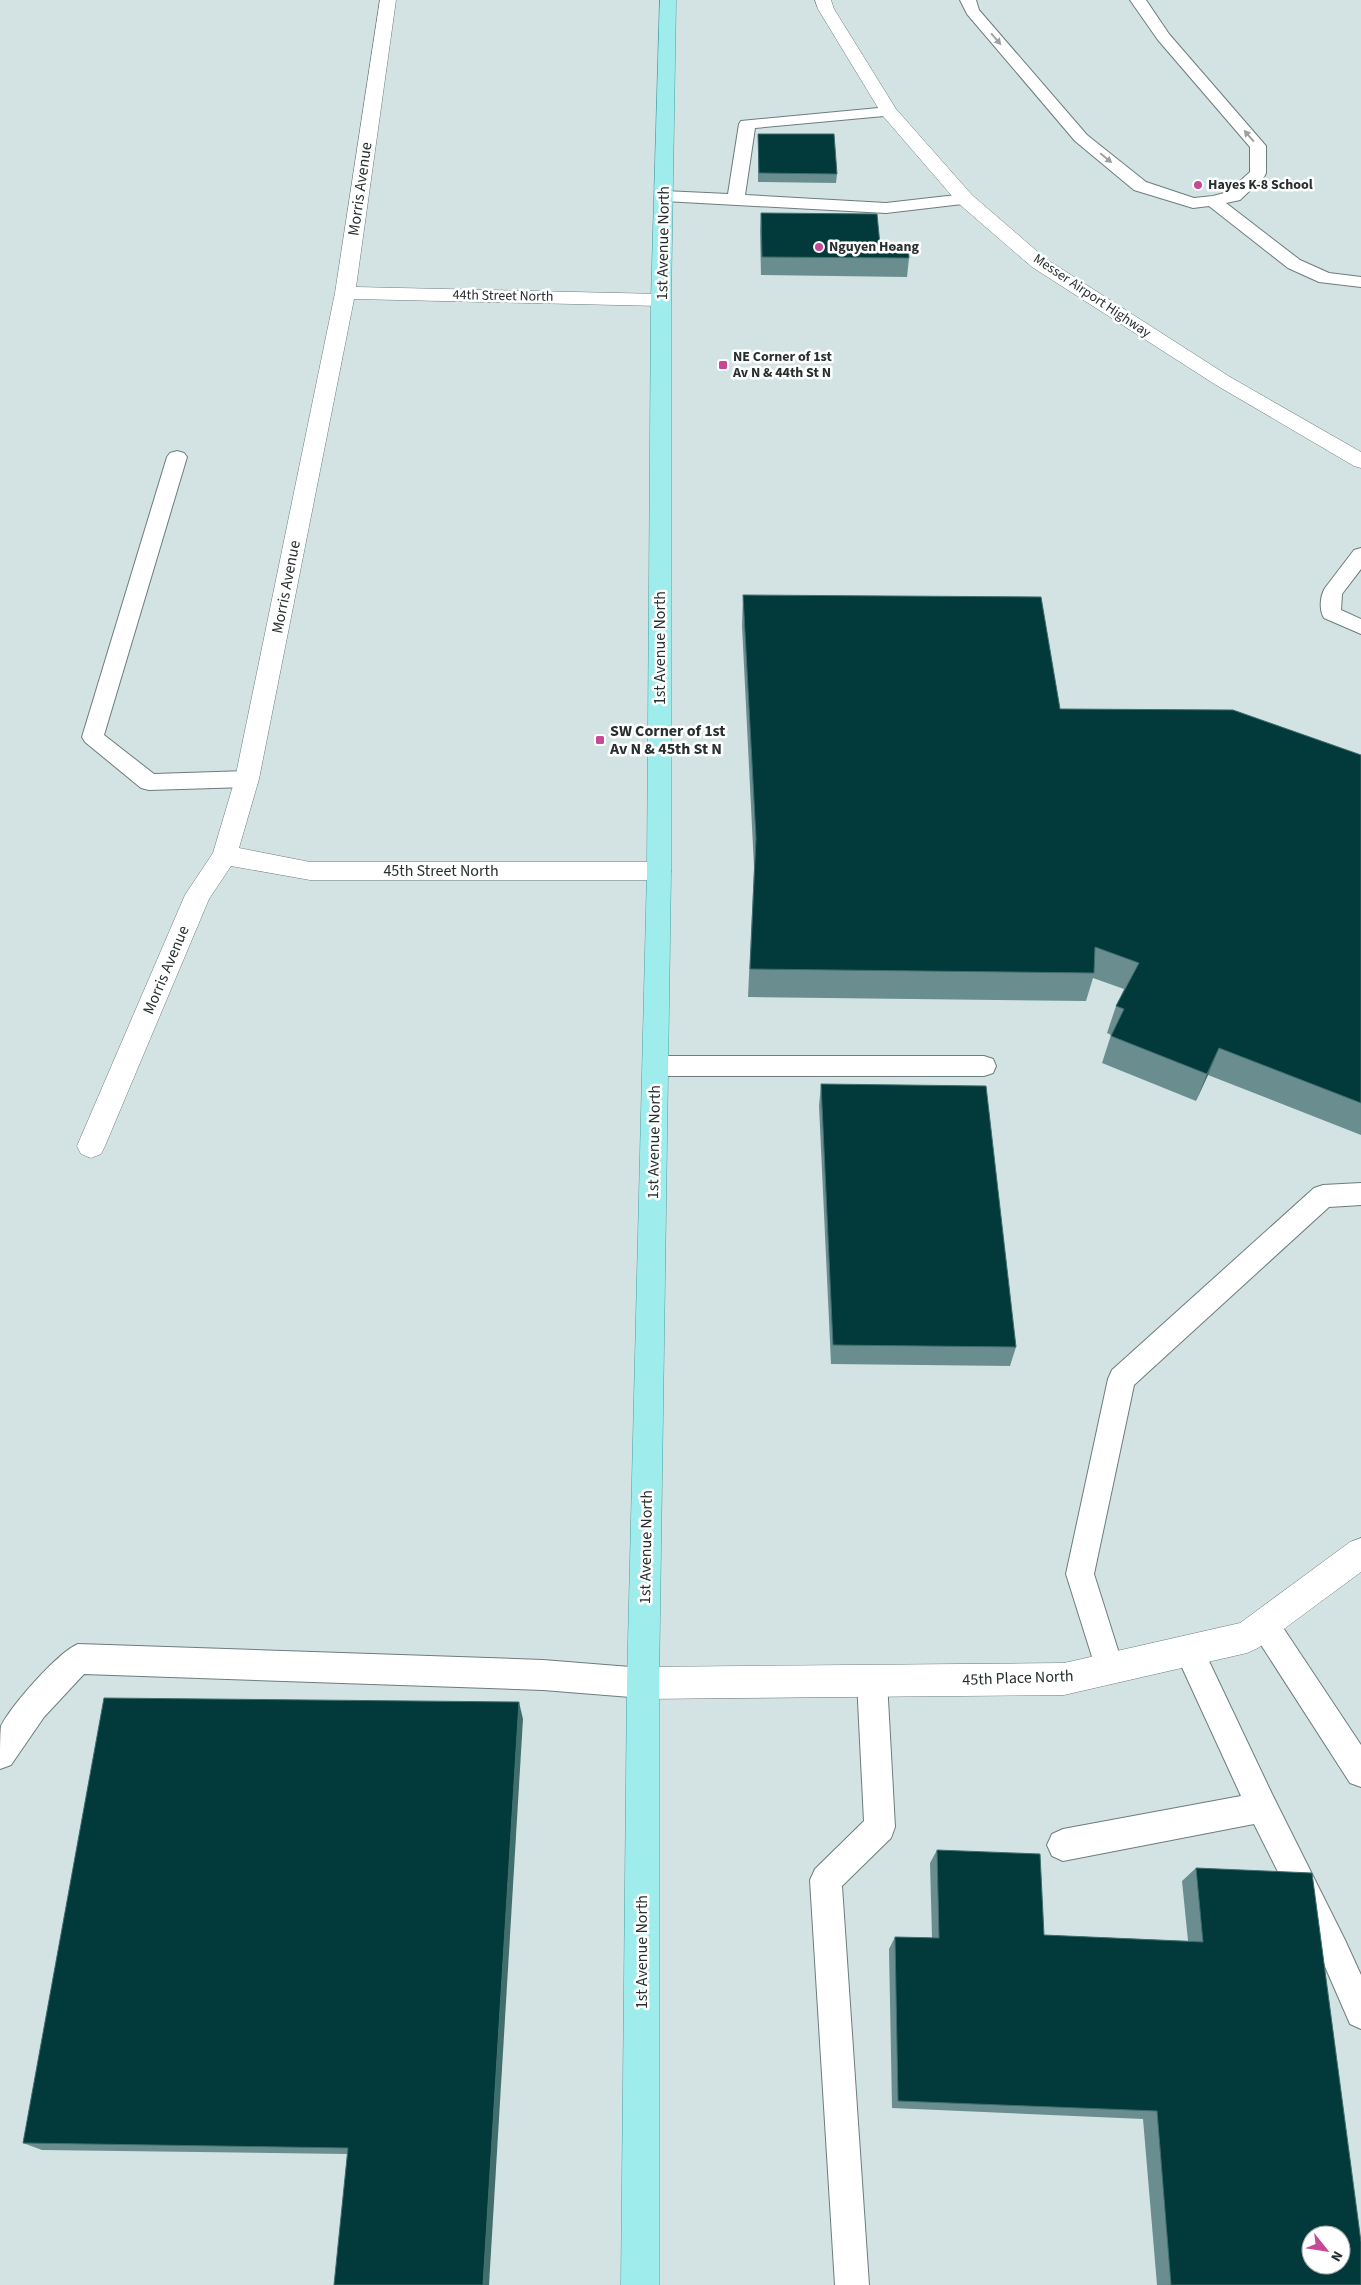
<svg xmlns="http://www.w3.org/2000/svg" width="1361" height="2285" viewBox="0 0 1361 2285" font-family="'Source Sans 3',sans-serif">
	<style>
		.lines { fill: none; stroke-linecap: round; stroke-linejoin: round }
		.lane-casing { stroke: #6d7c7c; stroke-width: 2 }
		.street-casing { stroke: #6d7c7c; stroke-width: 1 }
		.secondary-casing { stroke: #6d7c7c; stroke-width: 1 }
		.primary-casing { stroke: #4ba1a2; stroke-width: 1 }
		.lane { fill: #fff; fill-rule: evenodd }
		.street { fill: #fff; fill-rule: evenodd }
		.secondary { fill: #fff; fill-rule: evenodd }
		.primary { fill: #9eecec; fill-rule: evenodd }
		.wall { fill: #6a8e8f }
		.shaded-wall { fill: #416d6d }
		.building { fill: #023a3b; stroke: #416d6d; fill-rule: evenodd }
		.oneway { fill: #9ea1a1 }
		.poi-dot { fill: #c64897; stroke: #fff; stroke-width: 2 }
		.labels { text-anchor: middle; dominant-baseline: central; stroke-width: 5; stroke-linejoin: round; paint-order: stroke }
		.far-poi-label { font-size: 14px; font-weight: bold; fill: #282f2f; stroke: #fff; text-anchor: start }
		.far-street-label { font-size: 14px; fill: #282f2f; stroke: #fff }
		.street-label { font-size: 16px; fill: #282f2f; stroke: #fff }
		.poi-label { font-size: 16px; font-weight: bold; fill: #282f2f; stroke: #fff; text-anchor: start }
	</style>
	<rect width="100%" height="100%" fill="#d3e3e3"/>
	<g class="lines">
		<g class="lane-casing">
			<g id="lane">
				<path d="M960,0H976L979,10L1087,135L1146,182L1194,198L1213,196L1228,192L1250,172V147L1158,40L1130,0H1146L1169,34L1266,146V173L1264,177L1240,200L1226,203L1300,260L1329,273L1361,277V287L1319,282L1288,268L1209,206L1193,208L1134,190L1075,141L967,14Z"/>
				<path d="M889,107L895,109L897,112L895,115L755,128L745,195L886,203L965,194L971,195L973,199L971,203L886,213L664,201L658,200L656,196L658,192L664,191L728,194L739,124L741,121Z"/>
				<path d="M177,451L184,453L187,457L104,735L154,774L247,771L255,773L258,779L255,785L247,787L149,790L141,788L85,742L82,737L167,457L170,453Z"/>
				<path d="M1361,548V569L1342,594L1341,610L1361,619V634L1324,618C1319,610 1320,596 1325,588L1354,550Z"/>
				<path d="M655,1056H984L993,1059L996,1066L993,1073L984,1076H655L646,1073L643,1066L646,1059Z"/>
				<path d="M1361,1183V1205L1329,1207L1134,1385L1094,1574L1124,1669L1119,1679L1109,1684L1099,1679L1066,1574L1108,1379L1112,1370L1314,1188L1323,1185Z"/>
				<path d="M1264,1610L1274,1614L1361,1745V1787L1350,1783L1254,1634L1249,1624L1254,1614Z"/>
				<path d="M1189,1636L1199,1640L1273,1796L1345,1940L1361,1975V2029L1350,2024L1323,1962L1254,1824L1063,1861L1052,1856L1047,1845L1052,1834L1063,1829L1241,1796L1174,1650L1179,1640Z"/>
				<path d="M78,1644L543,1660L643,1668L653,1673L658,1683L653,1693L643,1698L543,1690L84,1674L44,1717L11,1765L0,1769C0,1759 0,1734 1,1726C12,1705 57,1653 78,1644Z"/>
				<path d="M872,1666L882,1671L887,1681L895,1827L891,1838L842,1886L869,2285H835L810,1880L815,1869L864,1821L857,1681L862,1671Z"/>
			</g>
		</g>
		<g class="street-casing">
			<g id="street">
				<path d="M380,0H396L356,287L661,294L668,296L671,300L668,304L661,306L354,299L259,779L239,848L310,862H659L668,864L671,871L668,878L659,880H310L231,866L209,899L105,1146L101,1154L91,1158L81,1154L77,1146L185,895L213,853L235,779L335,293Z"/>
				<path d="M1361,1538V1572L1258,1648L1247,1653L1064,1695L643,1699L631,1694L627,1683L631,1672L643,1667L1064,1663L1240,1623L1350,1542Z"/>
			</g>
		</g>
		<g class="secondary-casing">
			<path id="secondary" d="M815,0H831L834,9L896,109L972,195L1046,259L1230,377L1361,452V468L1354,466L1216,385L1032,267L958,203L883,116L818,9Z"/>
		</g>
		<g class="primary-casing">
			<path id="primary" d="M660,0H676L671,300V871L659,1683V2285H621L627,1683L647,871L651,300Z"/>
		</g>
		<use href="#lane" class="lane"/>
		<use href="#street" class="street"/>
		<use href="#secondary" class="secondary"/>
		<use href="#primary" class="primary"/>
	</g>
	<g class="wall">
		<path d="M758,134L837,174L836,183L758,182Z"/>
		<path d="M761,213L880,245L909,258L907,277L761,275L760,231Z"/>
		<path d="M743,595L1060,709L1361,755V1135L1208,1075L1196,1101L1102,1063L1111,1035L1107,1033L1116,1006L1124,989L1093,978L1086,1001L748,997L754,867L742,626Z"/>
		<path d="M821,1084L1016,1347L1010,1366L831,1364L819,1106Z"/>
		<path d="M523,1719L347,2154L42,2150L23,2143Z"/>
		<path d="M937,1850L1044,1935L1188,1941L1182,1881L1196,1868L1361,2285H1157L1143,2119L892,2108L889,1949L895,1937L932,1938L930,1863Z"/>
	</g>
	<g class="shaded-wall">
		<path d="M1219,1048L1208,1075L1196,1101L1207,1074Z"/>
		<path d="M519,1702L523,1719L489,2285H483Z"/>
	</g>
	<g class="building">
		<path d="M758,134H834L837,174L759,173Z"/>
		<path d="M761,213L877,214L880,245H908L909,258L762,257Z"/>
		<path d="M743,595L1041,597L1060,709L1233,710L1361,755V1103L1219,1048L1207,1074L1111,1036L1124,1009L1116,1006L1139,963L1095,947L1094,973L750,969L756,838Z"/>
		<path d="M821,1084L986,1086L1016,1347L833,1345Z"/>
		<path d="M104,1698L519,1702L483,2285H334L348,2148L23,2143Z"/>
		<path d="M937,1850L1040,1854L1044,1935L1203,1942L1196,1868L1312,1873L1361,2242V2285H1171L1157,2111L898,2101L895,1937L939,1938ZM1311,2235H1341V2265H1311Z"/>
	</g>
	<defs><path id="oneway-solid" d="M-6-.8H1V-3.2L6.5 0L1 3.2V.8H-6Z" transform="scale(1.25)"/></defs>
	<g class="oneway">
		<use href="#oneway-solid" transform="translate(996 39) rotate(49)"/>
		<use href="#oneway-solid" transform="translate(1249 136) rotate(-131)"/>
		<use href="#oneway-solid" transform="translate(1106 158) rotate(39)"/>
	</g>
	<g class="poi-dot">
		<circle cx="1198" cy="185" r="5"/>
		<circle cx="819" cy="247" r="5"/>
		<rect x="718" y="360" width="10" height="10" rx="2.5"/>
		<rect x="595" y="735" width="10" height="10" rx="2.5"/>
	</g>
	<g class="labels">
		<g class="far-poi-label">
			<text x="1208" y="185">Hayes K-8 School</text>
			<text x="829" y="247">Nguyen Hoang</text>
			<text x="733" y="357">NE Corner of 1st<tspan x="733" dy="16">Av N &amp; 44th St N</tspan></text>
		</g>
		<g class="far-street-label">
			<text transform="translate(503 296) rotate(1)">44th Street North</text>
			<text transform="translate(1092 296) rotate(34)">Messer Airport Highway</text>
		</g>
		<g class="street-label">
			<text transform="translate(360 189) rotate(-82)">Morris Avenue</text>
			<text transform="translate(663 243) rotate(-89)">1st Avenue North</text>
			<text transform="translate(286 587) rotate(-79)">Morris Avenue</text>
			<text transform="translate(660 648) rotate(-90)">1st Avenue North</text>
			<text x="441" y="871">45th Street North</text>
			<text transform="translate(166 970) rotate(-67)">Morris Avenue</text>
			<text transform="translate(654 1142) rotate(-89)">1st Avenue North</text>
			<text transform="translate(646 1547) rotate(-89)">1st Avenue North</text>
			<text transform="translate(1018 1678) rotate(-2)">45th Place North</text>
			<text transform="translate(642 1952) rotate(-90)">1st Avenue North</text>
		</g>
		<g class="poi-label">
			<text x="610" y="731">SW Corner of 1st<tspan x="610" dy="18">Av N &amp; 45th St N</tspan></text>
		</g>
	</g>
	<g transform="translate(1326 2250) rotate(120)"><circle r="24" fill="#ffffff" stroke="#a9acac"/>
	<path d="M0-4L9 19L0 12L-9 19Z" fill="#c64897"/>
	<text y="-8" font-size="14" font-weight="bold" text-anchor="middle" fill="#282f2f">N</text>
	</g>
</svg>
